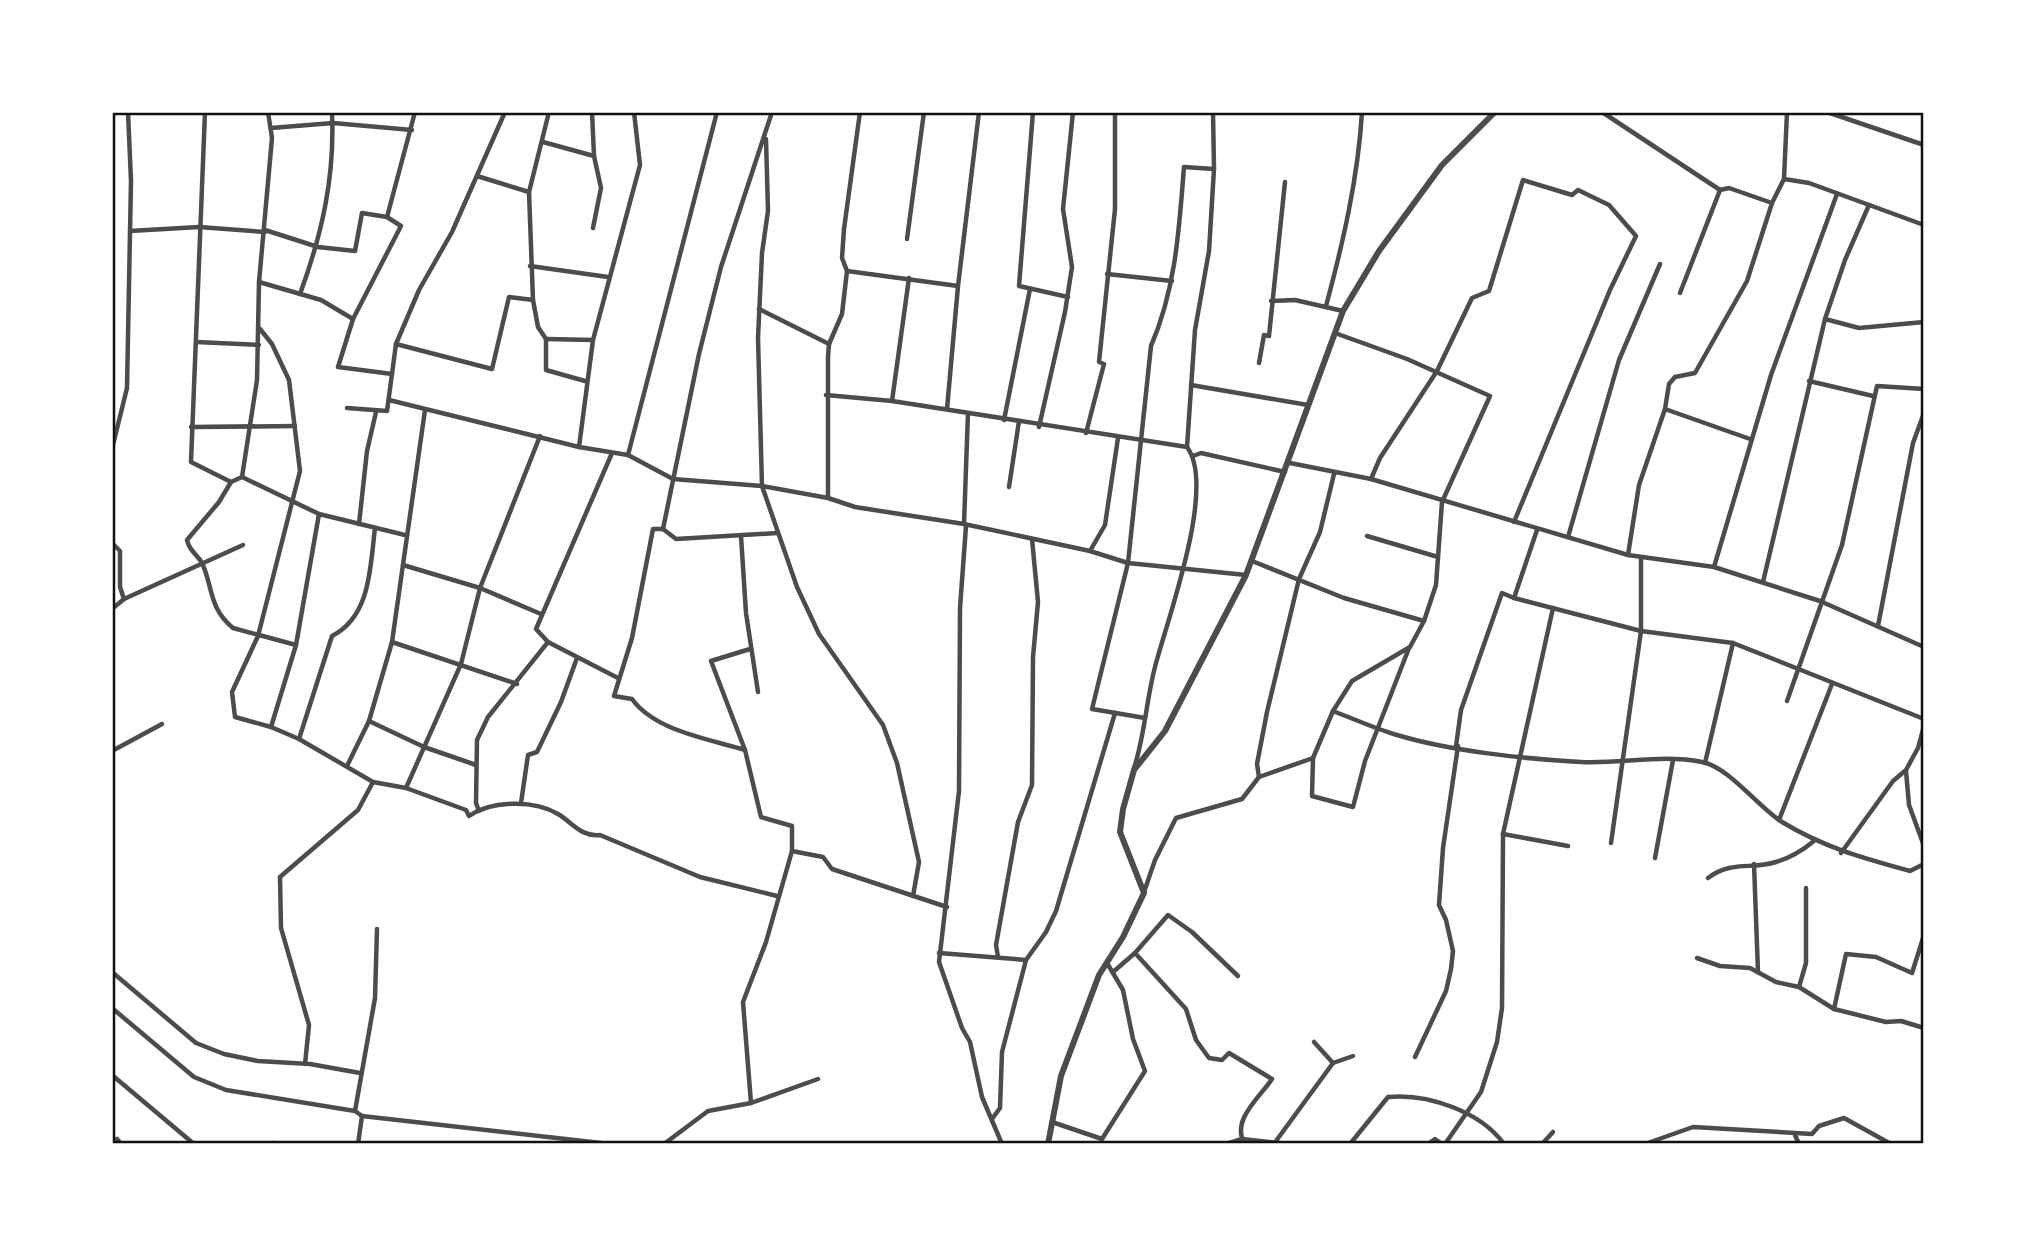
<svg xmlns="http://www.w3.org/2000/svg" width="2036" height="1256" viewBox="0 0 2036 1256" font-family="Quicksand,sans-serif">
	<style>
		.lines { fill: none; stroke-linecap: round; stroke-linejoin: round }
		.minor { stroke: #4c4c4c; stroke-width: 4.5 }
		.tertiary { stroke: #4c4c4c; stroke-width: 6 }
		.neatline { fill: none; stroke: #111; stroke-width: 2.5 }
	</style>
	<rect width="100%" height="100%" fill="#fff"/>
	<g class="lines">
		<g class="minor">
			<path d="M205,112L191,462L231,482L242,477L319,514L405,535"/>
			<path d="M549,112L529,192L533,300L538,327L546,339V370L585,381"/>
			<path d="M592,112L594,156L601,188L593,228"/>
			<path d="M1033,112L1019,286L1068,297"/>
			<path d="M1602,112L1720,190L1729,188L1772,203"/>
			<path d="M1827,112L1924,145"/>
			<path d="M271,128L333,123L412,130"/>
			<path d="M766,139L768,211L762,253L758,338L762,486L797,587L819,634L883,725L897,763L919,862L913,896"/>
			<path d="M543,142L594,156"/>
			<path d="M477,176L529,192"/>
			<path d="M1784,179L1809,183L1924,225"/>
			<path d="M387,217L415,112"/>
			<path d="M265,230L318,247L355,251L362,213L387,217L401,226L353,319L338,367L392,374"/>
			<path d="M130,231L199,227L265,232"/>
			<path d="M907,239L924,112"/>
			<path d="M530,266L608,277"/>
			<path d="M847,271L958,286"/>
			<path d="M1107,274L1172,281"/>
			<path d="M259,282L321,300L353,319"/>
			<path d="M1680,293L1720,190"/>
			<path d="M300,294C322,234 335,177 332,112"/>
			<path d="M1271,301L1295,300L1343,311"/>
			<path d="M1326,306C1343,243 1358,178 1362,112"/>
			<path d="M759,309L829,344"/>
			<path d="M1825,319L1859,328L1924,322"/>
			<path d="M260,329L272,344L289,380L300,471L258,636L232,692L235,717L271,727L299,739L373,782L406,788L466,810L469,816C492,800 535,800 558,814C573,823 581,837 600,835L700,877L777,896"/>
			<path d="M546,339L593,340"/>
			<path d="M196,342L259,345"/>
			<path d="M396,344L492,369L509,297L533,300"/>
			<path d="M1259,363L1264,335L1269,336L1285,182"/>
			<path d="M1809,381L1873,396"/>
			<path d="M1191,385L1308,405"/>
			<path d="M826,395L892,401L1187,447"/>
			<path d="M389,400L579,447L628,455L673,479L762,486L828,498L855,507L964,524L1090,551L1128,563L1246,575"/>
			<path d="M892,401L909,278"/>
			<path d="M347,408L387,411L396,344L419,290L452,232L505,112"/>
			<path d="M947,409L958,286L979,112"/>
			<path d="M1665,409L1750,439"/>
			<path d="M1004,420L1030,289"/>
			<path d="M191,427L295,426"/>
			<path d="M1039,427L1065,312L1072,267L1063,209L1073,112"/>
			<path d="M1086,433L1104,364L1099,362L1115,209V112"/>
			<path d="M579,447L593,340L640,165L634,112"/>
			<path d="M112,449L127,388L131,181L128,112"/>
			<path d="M612,453L536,629L548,642L618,678"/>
			<path d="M628,455L717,112"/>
			<path d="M1193,456L1201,453L1285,472"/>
			<path d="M1290,463L1371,479L1628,555L1714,567L1820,601L1924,647"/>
			<path d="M242,477L257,380L259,282L272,138L268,112"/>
			<path d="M1371,479L1380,458L1437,371L1472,298L1489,291L1523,180L1572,195L1578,190L1609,205L1636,236L1610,290L1514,522"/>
			<path d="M231,482L219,502L187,540C189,551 197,554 202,563C213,586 208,607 233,628L296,645"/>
			<path d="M1009,487L1019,421"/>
			<path d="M828,498V357L829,344L842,314L847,271L842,258L844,229L860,112"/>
			<path d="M359,524L367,451L376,412"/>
			<path d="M964,524L968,413"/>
			<path d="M966,526L960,608L959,791L939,962L962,1028L970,1042L982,1097L1002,1144"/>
			<path d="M663,529L676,539L777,533"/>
			<path d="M1537,530L1514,598L1641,631L1733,643L1924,719"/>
			<path d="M741,536L746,613L758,692"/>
			<path d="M1367,536L1438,557"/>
			<path d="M1568,537L1619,360L1660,264"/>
			<path d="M112,543L120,551V587L124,599L243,545"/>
			<path d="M1090,551L1105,525L1118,438"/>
			<path d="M1628,555L1639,485L1665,409L1669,384L1675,377L1695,373L1747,281L1772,203L1784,179L1787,112"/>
			<path d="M1252,561L1344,598L1424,621"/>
			<path d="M403,565L480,588L541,614"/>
			<path d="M1714,567L1771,375L1837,194"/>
			<path d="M1763,582L1825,319L1845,260L1869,205"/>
			<path d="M112,609L124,599"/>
			<path d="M1878,626L1913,443L1924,413"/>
			<path d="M392,642L517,684"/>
			<path d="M750,649L711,661L745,750L761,817L792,826V851L766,942L743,1002L751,1103"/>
			<path d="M1787,701L1842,545L1877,386L1924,389"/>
			<path d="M1333,711C1354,719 1376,729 1397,735C1450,751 1525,759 1581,762C1621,764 1663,754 1702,762C1729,767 1758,807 1782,822C1825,848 1863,858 1910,871L1924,864"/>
			<path d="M1145,718L1092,709L1128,563L1151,346C1176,288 1179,229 1184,167L1214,169"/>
			<path d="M369,721L424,747L476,765"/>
			<path d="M271,727L296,645L319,514"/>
			<path d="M299,739L332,636C371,616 370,567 375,528"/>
			<path d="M1456,746L1461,710L1502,593L1514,598"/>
			<path d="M745,750C709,739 655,731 632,699L614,696L632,638L653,529H663L699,354L721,267L772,112"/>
			<path d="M112,751L162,724"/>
			<path d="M1313,758L1312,796L1353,807L1365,761L1409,648"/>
			<path d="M1705,763L1733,643"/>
			<path d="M347,766L369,721L392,642L425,410"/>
			<path d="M1134,768C1145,735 1146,701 1155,667C1167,620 1217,487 1187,447L1195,330L1209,251L1214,169L1213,112"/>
			<path d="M1906,771L1909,805L1924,846"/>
			<path d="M1259,777L1257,764L1267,712L1299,579L1320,532L1334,474"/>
			<path d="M406,788L461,664L480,588L540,436"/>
			<path d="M521,803L528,755L537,752L561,702L577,658"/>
			<path d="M479,811L476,803L477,740L488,717L548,642"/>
			<path d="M1779,820L1832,684"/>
			<path d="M1503,834L1568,846"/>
			<path d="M1611,843L1641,631V558"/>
			<path d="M792,851L823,857L832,869L947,907"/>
			<path d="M1841,853L1893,781L1906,770L1918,748L1924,726"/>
			<path d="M1655,858L1673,760"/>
			<path d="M1754,864L1758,972"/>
			<path d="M1708,878C1732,860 1751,870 1776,862C1790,858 1803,850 1814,841"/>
			<path d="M1144,892L1155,860L1176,818L1242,799L1259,777L1313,758L1333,711L1352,681L1410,647L1424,621L1436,585L1442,502L1490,396L1407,359L1335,333"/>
			<path d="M939,953L1026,960"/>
			<path d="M1135,953L1186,1009L1196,1040L1209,1058L1222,1060L1229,1053L1272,1079C1260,1097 1230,1121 1245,1144"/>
			<path d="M998,957L996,945L1018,822L1032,785L1033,657L1038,602L1032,539"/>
			<path d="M1697,958L1720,966L1750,968L1776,982L1799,987L1834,1009L1886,1022L1901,1021L1924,1028"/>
			<path d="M112,972L196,1043L224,1054L258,1061L310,1064L360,1073"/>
			<path d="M1113,972L1135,953L1168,915L1192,932L1238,976"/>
			<path d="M1799,987L1806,963V888"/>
			<path d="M112,1008L194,1077L226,1090L355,1111L362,1116L610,1144"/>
			<path d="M1834,1009L1846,954L1876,957L1912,973L1924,935"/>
			<path d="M1314,1042L1333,1063"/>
			<path d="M1415,1057L1446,991L1451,969L1453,951L1446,920L1439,905L1443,848L1458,746"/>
			<path d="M305,1064L309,1025L281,928L280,877L358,810L373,782"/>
			<path d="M112,1075L194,1144"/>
			<path d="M355,1111L375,998L377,929"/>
			<path d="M992,1119L1000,1108L1002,1052L1026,960L1046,932L1056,911L1115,713"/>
			<path d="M1052,1122L1102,1139L1145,1071L1133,1039L1123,990L1107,963"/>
			<path d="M1795,1135L1799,1144"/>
			<path d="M117,1139L121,1144"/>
			<path d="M1276,1141L1333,1063L1353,1056"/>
			<path d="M274,1143L279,1144"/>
			<path d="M358,1144L362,1116"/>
			<path d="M664,1144L708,1111L751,1103L818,1079"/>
			<path d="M1226,1144L1242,1139L1288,1144"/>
			<path d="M1350,1144L1388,1097C1428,1093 1481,1112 1504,1144"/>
			<path d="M1428,1144L1435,1139L1442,1144"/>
			<path d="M1445,1144L1481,1092L1497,1042L1502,1008L1503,834L1553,608"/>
			<path d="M1542,1144L1553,1132"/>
			<path d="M1645,1144L1693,1127L1812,1134L1819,1126L1844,1118L1891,1144"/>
		</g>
		<path class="tertiary" d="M1048,1144L1061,1076L1099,975L1123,937L1144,893L1120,832L1123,809L1134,770L1165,731L1246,575L1343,311L1379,251L1442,165L1495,112"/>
	</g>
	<rect width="2036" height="1256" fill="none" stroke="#ffffff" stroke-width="228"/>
	<rect x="114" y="114" width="1808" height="1028" class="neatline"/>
</svg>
